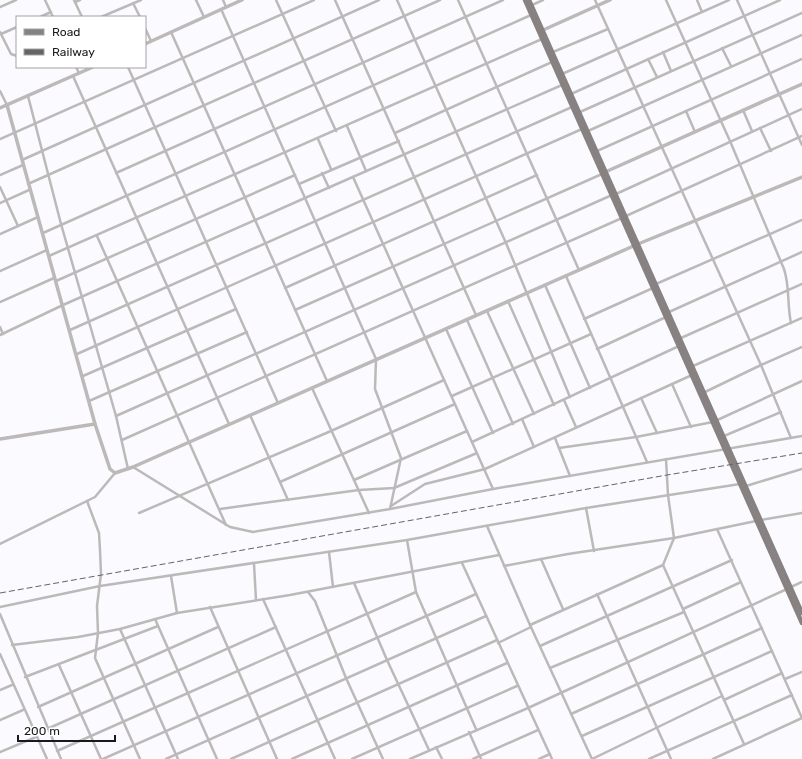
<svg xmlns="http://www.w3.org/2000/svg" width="802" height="759" viewBox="0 0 802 759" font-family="Rubik,sans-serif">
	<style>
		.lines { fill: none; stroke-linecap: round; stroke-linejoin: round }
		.minor { stroke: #bcb9b8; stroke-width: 2.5 }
		.tertiary { stroke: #bcb9b8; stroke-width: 3.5 }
		.primary { stroke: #878281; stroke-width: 4.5 }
		.rail { stroke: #656568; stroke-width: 1; stroke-dasharray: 6 3; stroke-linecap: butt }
	</style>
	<rect width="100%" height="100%" fill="#fafaff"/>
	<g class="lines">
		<g class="minor">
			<path d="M45,0L53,17"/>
			<path d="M74,0L82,17"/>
			<path d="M196,0L204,17"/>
			<path d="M223,0L226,7"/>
			<path d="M276,0L336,131"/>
			<path d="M335,0L476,315"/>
			<path d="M397,0L506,243L570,397"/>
			<path d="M458,0L579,270"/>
			<path d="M595,0L761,365L705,392"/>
			<path d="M666,0L730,141L784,269C790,287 787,305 791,323"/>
			<path d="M697,0L702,12"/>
			<path d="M737,0L802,145"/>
			<path d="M75,2L80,0"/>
			<path d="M133,3L140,17"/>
			<path d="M532,5L543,0"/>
			<path d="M0,7L16,0"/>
			<path d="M40,17L51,12"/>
			<path d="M101,17L141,0"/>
			<path d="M145,28L151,41"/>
			<path d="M0,32L11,54L17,56"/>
			<path d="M171,32L327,381"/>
			<path d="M1,34L17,27"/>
			<path d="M722,48L731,66"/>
			<path d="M553,52L608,29"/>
			<path d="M663,52L671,71"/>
			<path d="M648,59L657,77"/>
			<path d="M76,67L79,73"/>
			<path d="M128,67L278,403"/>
			<path d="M562,74L729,0"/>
			<path d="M73,76L229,424"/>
			<path d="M0,91L7,105"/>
			<path d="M571,94L780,0"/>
			<path d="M28,96L61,224L116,416L128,469"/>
			<path d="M743,110L752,131"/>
			<path d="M686,111L695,132"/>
			<path d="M580,112L802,13"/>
			<path d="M347,126L366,171"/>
			<path d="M760,128L771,151"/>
			<path d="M588,131L802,35"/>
			<path d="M395,133L552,62"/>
			<path d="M0,139L314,0"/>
			<path d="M318,139L331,169"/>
			<path d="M597,151L802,59"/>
			<path d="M22,160L379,0"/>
			<path d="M116,173L503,0"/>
			<path d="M322,173L329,188"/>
			<path d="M0,175L23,165"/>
			<path d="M353,177L493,489"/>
			<path d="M28,184L440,0"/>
			<path d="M299,184L399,141"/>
			<path d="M0,187L18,226"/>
			<path d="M616,194L802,109"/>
			<path d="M0,203L29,190"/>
			<path d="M626,216L802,136"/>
			<path d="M43,233L531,15"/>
			<path d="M0,234L38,217"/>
			<path d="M97,236L226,525"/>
			<path d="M49,256L542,39"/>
			<path d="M0,271L47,250"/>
			<path d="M566,276L647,462"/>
			<path d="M56,281L295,175"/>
			<path d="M656,284L802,220"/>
			<path d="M545,285L590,388"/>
			<path d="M285,288L537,175"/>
			<path d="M508,301L554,405"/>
			<path d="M0,302L54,278"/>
			<path d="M295,310L602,174"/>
			<path d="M487,311L534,414"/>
			<path d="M669,312L802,252"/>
			<path d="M584,319L653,288"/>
			<path d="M467,320L513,424"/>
			<path d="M0,327L3,334"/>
			<path d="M446,329L493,433"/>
			<path d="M70,330L572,107"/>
			<path d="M0,335L63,305L305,198L221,9"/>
			<path d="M681,338L802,284"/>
			<path d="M597,349L666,317"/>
			<path d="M77,354L582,129"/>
			<path d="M693,366L802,318"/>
			<path d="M83,376L236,309"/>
			<path d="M672,384L691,427"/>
			<path d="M312,388L369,513"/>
			<path d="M452,396L591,334"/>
			<path d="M641,398L657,433"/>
			<path d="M564,400L576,427"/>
			<path d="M89,401L247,332"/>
			<path d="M250,415L288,500"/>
			<path d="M116,416L612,195"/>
			<path d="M522,419L534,447"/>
			<path d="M724,436L781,412"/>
			<path d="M555,438L570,476"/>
			<path d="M791,438L761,365L802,347"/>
			<path d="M122,440L622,218"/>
			<path d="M472,442L679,346"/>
			<path d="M559,448L636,437L713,422L802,381"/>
			<path d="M133,467L230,527L253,532L390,509L493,489L802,436"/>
			<path d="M354,480L467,431"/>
			<path d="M280,482L455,404"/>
			<path d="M746,486L802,469"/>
			<path d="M87,501L99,533L100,550L101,574L97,606L98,633L95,658L140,759"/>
			<path d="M391,506L425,484L485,469L692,375"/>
			<path d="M586,508L594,551"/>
			<path d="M220,509L359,490L394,488L477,453"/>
			<path d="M390,509L401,458L375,389L376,359L305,198L562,85"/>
			<path d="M139,513L331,431L444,380"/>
			<path d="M761,520L802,513"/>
			<path d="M487,526L530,625L592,759"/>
			<path d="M717,529L802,718"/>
			<path d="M407,540L416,592L476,729"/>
			<path d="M0,544L95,497L115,473"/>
			<path d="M329,552L333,587"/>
			<path d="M541,559L563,609"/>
			<path d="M462,563L552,759"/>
			<path d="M254,564L256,600"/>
			<path d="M663,565L744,744"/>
			<path d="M504,566L568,554L674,538L756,521"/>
			<path d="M171,576L177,613"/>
			<path d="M354,583L387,660L429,750"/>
			<path d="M791,587L802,582"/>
			<path d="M308,592L315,601L346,678L383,759"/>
			<path d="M597,594L671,759"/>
			<path d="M263,599L335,759"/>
			<path d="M0,607L100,586L407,540L586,508L740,484"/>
			<path d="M210,607L277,759"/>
			<path d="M683,609L741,582"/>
			<path d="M0,614L61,759"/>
			<path d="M155,619L217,759"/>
			<path d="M530,625L663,565L674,538L668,495L666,459"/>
			<path d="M120,629L178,759"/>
			<path d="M498,643L531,627"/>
			<path d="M12,645L78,637L120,629L177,613L290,595L499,555"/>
			<path d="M540,646L732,560"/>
			<path d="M0,654L47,759"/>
			<path d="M59,665L101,759"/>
			<path d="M550,668L684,612"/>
			<path d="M25,677L158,626"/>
			<path d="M785,679L802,672"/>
			<path d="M0,690L12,685"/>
			<path d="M724,700L782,673"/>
			<path d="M38,707L218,627"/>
			<path d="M571,714L762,628"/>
			<path d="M0,720L23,710"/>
			<path d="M47,729L276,627"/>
			<path d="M469,732L481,759"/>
			<path d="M582,736L772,651"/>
			<path d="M436,747L442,759"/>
			<path d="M57,751L416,592"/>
			<path d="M0,752L36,737"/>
			<path d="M103,759L476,594"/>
			<path d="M166,759L486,616"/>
			<path d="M231,759L497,640"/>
			<path d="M292,759L507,663"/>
			<path d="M352,759L517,686"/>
			<path d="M410,759L528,708L787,589"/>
			<path d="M473,759L538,730"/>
			<path d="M539,759L550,754"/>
			<path d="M592,759L722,696"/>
			<path d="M649,759L792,695"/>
			<path d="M713,759L802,718"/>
		</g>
		<g class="tertiary">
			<path d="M541,31L610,0"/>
			<path d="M145,44L242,0"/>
			<path d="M7,105L95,424L110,469L115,473L133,467L638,244L802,177"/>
			<path d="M0,108L93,67"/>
			<path d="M603,173L802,84"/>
			<path d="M0,439L95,424"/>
		</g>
		<g class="primary">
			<path d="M525,0L802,623"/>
			<path d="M529,0L802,613"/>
		</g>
		<path class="rail" d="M0,593L667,475L802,453"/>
	</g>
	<rect x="16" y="16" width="130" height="52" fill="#ffffff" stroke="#a3a3a4"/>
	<rect x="24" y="29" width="20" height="6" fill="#878281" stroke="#a3a3a4"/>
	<text x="52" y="36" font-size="12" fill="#19191b">Road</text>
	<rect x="24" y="49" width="20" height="6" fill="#656568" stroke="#a3a3a4"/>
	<text x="52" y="56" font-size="12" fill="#19191b">Railway</text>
	<path d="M18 735v6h97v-6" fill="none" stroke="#19191b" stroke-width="2"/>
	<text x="24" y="735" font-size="12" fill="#19191b" stroke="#ffffff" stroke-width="3" paint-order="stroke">200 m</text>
</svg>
